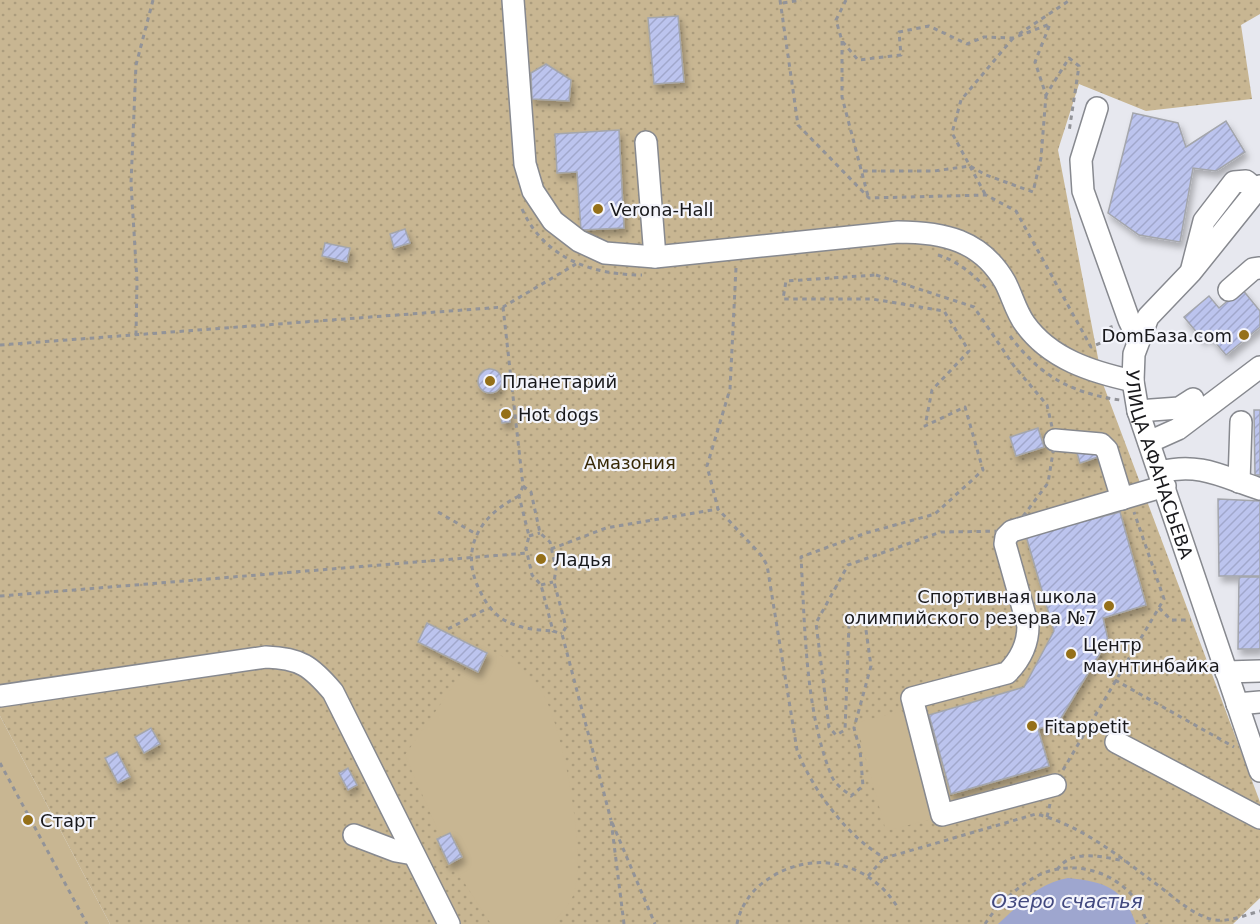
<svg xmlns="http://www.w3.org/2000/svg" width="1260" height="924" viewBox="0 0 1260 924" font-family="'DejaVu Sans',sans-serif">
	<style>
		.park { fill: url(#park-dots) }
		.pitch { fill: #c8b692 }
		.water { fill: #9ea6cf }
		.building { fill: url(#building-hatch); stroke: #a4a6ac; stroke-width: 1.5; filter: url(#shadow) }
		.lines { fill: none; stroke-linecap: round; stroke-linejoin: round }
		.minor-casing { stroke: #87898f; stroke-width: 24 }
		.path { stroke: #929398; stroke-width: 3; stroke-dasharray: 4.5 4.5; stroke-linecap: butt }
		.minor { stroke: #fff; stroke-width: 21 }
		.poi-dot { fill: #957019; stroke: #f4f5fc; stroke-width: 2 }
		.labels { text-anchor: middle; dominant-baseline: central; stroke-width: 4.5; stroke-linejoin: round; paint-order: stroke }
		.poi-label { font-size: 18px; fill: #19191c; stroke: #f4f5fc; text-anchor: start }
		.park-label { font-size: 18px; fill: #372805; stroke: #f4f5fc }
		.street-label { font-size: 18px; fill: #19191c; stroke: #f4f5fc }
		.water-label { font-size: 20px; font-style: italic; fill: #42497f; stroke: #f4f5fc }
	</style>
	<defs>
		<pattern id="park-dots" width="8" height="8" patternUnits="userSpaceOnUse" patternTransform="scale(1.5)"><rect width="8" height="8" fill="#c8b692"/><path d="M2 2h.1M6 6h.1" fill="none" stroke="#ab9c7d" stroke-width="1.8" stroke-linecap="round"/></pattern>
		<pattern id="building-hatch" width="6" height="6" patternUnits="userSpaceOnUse" patternTransform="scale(1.5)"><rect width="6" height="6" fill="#bcc4ee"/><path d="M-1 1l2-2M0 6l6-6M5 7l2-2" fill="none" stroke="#a1a8cc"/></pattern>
		<filter id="shadow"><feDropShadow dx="3" dy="5.5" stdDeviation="3" flood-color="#0004"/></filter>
	</defs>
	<rect width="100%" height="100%" fill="#e7e8ef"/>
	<path class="park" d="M0,0H1260V14L1241,25L1252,99L1146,111L1079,84L1058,150L1103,384L1260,802V898L1233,924H110L0,716Z"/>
	<g class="pitch">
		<path d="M482,645C502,656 527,669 540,689C563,722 589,862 572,898C568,907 558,916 552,924H492L489,921L453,865L405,755Z"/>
		<path d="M902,711L932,819L886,831L856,723Z"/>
		<path d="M0,716L110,924H0Z"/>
	</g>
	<path class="water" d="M1068,878C1105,882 1123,887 1136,924H998C1020,904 1038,883 1068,878Z"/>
	<g class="building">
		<path d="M678,16L684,82L654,84L648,18Z"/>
		<path d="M546,64L571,80L569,101L532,99L531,73Z"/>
		<path d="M1133,113L1178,123L1186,147L1226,121L1245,152L1216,171L1193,168L1180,242L1139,235L1108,213Z"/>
		<path d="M619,130L624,228L581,230L577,172L557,173L555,134Z"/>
		<path d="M405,229L410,243L394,248L390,234Z"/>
		<path d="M325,243L350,248L347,262L322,256Z"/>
		<path d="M1242,289L1260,311V327L1226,355L1209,335L1203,340L1184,317L1209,296L1219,308Z"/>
		<circle cx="490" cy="381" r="12"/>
		<path d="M500,410H509L510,422L502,423Z"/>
		<path d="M1254,410H1260V475H1255Z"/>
		<path d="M1038,428L1044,447L1016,456L1010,437Z"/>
		<path d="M1094,443L1098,457L1080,463L1076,449Z"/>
		<path d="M1218,499L1260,501V576H1219Z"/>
		<path d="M1120,512L1146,605L1103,618L1108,640L1058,723L1038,729L1049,766L951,794L929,715L1024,687L1054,631L1026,536Z"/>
		<path d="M1239,577H1260V649H1238Z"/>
		<path d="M427,623L487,653L478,672L418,642Z"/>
		<path d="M151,728L160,744L144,753L135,737Z"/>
		<path d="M117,752L130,777L118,783L105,758Z"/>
		<path d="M348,768L357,785L348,790L339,773Z"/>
		<path d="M450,833L462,857L449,864L437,839Z"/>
	</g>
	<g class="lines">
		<g class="minor-casing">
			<g id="minor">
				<path d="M513,0L525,164L533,191L553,221L579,241L605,253L655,257L898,232C943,232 981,240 1005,282C1012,295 1016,312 1025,324C1050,359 1092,372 1133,381"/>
				<path d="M1097,108L1081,160L1083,191L1129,320L1138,339"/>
				<path d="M646,142L655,257"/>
				<path id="s1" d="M1260,186L1191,272L1148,317L1134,354L1133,381L1138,411L1260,771"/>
				<path d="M1192,268L1204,221L1234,182L1246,181L1257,190"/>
				<path d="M1229,290L1253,269L1260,268"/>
				<path d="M1138,411L1179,408L1193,399"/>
				<path d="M1055,440L1101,444L1107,450L1122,499"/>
				<path d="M1149,442L1178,429L1260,367"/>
				<path d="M1160,472C1200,462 1223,477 1260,489"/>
				<path d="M1239,482L1241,422"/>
				<path d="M1226,672L1260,671"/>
				<path d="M0,696L266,657C300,658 311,666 333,692L449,924"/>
				<path d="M1237,704L1260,702"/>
				<path d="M1116,742L1260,818"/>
				<path d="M1055,785L942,815L912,698L1007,673C1020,660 1028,644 1028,626L1005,544L1006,537L1012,531L1165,486"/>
				<path d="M354,835L396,851L413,854"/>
			</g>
		</g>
		<g class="path">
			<path d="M780,0L798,125L869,198L986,195L1016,211L1091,347L1114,337L1110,323"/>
			<path d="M846,0L836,20L842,41L858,60L901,55L899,32L929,26L967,44L984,37L1013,38L1050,24L1035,62L1046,95L1069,58L1079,66L1069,132"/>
			<path d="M783,3L801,0"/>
			<path d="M1019,34L1070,0"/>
			<path d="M842,41V97L868,196"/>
			<path d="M863,171H934L970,166L986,175L1033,192L1041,158L1046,95"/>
			<path d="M985,194L952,133L961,100L1014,37"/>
			<path d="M522,209C544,258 592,275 642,275"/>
			<path d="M938,255C957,261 972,273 986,288"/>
			<path d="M736,268L730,389L707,466L718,509L761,555L767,565L797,750C812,789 848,838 885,858L1036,814C1078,824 1118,855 1152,881C1171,894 1192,916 1215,920C1230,922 1245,915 1260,911"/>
			<path d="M876,275L974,307L1014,366L1047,405L1055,440L1048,483L1012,531L941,532L848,565L816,623L829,727L836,735L845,730L849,625L865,623L871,666L854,728L860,750L863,786L851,796C845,791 835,784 832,777C805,712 805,627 801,557L866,533L935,514L983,470L965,407L925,426L932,390L969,351L944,311L872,299H783L786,281Z"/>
			<path d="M503,307L523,486L519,496L529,536L526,548L532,575L541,585L553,631L562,634"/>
			<path d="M136,335L137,281L131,183L136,65L153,0"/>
			<path d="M1010,336C1040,376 1071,393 1120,400"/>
			<path d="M0,345L503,307L576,264"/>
			<path d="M523,486L531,492L540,533L550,542L556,569L554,582L566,627L562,634L611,820"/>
			<path d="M519,496C479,516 458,550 481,593C487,605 495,616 508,622C522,629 538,630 553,631"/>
			<path d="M438,512L476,534"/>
			<path d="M529,536L540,533"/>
			<path d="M551,549L606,528L718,509"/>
			<path d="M541,585L553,582"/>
			<path d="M0,596L527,553"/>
			<path d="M1159,608L1171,620H1191"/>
			<path d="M448,629L488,608"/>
			<path d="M1115,680L1234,747"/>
			<path d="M0,763L87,924"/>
			<path d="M1063,770L1164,599L1134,512"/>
			<path d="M1047,817L1050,804"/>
			<path d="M1057,870C1071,848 1103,857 1125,861"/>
			<path d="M868,876L884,858"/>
			<path d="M624,924L611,820L655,924"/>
			<path d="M737,924C740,908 750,892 764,882C809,848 869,860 898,908"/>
			<path d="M985,924C996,906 1020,884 1039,875C1081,855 1136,879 1147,924"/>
		</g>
		<use href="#minor" class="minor"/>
	</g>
	<g class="poi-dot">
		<circle cx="598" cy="209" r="6"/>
		<circle cx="1244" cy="335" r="6"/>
		<circle cx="490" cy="381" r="6"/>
		<circle cx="506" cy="414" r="6"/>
		<circle cx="541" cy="559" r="6"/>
		<circle cx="1109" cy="606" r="6"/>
		<circle cx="1071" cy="654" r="6"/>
		<circle cx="1032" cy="726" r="6"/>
		<circle cx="28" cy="820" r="6"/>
	</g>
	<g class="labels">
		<g class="poi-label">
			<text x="610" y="209">Verona-Hall</text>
			<text x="1232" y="335" text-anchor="end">DomБаза.com</text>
			<text x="502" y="381">Планетарий</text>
			<text x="518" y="414">Hot dogs</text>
			<text x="553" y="559">Ладья</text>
			<text x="1097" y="596" text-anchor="end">Спортивная школа<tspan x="1097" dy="21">олимпийского резерва №7</tspan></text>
			<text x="1083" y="644">Центр<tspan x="1083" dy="21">маунтинбайка</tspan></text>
			<text x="1044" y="726">Fitappetit</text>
			<text x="40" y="820">Старт</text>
		</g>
		<g class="park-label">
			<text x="630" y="462">Амазония</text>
		</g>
		<g class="street-label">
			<text stroke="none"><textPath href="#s1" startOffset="326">УЛИЦА АФАНАСЬЕВА</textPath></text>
		</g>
		<g class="water-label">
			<text x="1067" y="901">Озеро счастья</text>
		</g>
	</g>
</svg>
